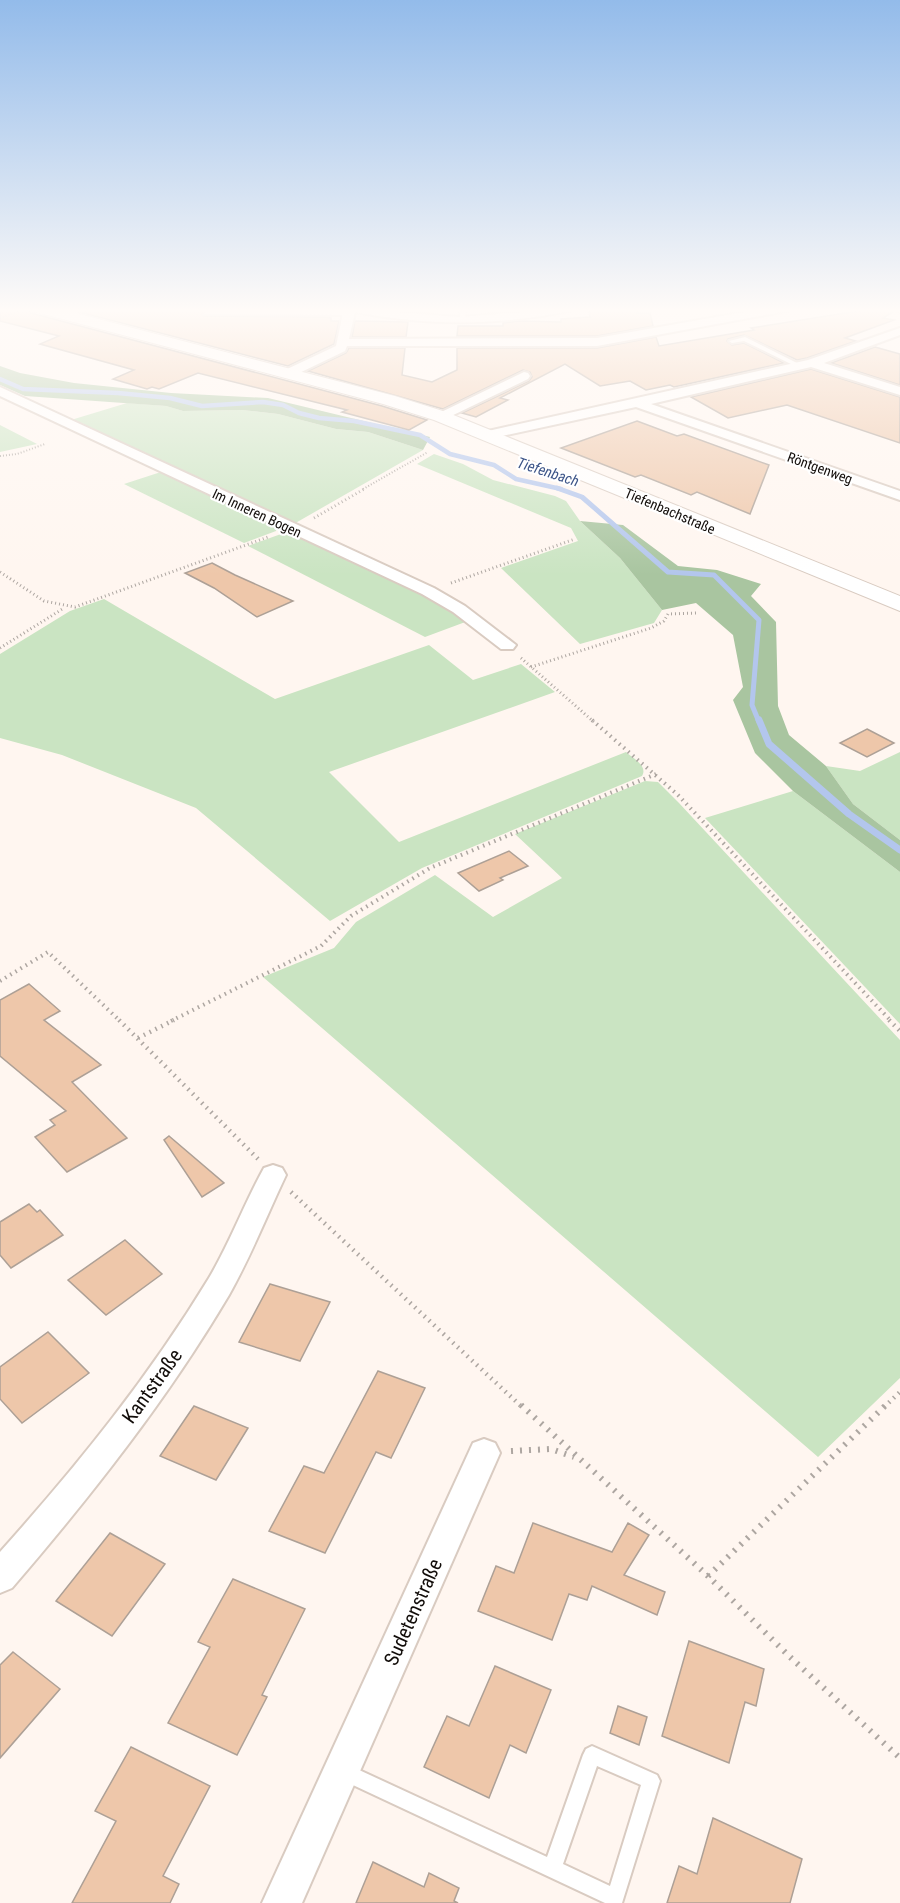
<svg xmlns="http://www.w3.org/2000/svg" width="900" height="1903" viewBox="0 0 900 1903" font-family="'Roboto Condensed',sans-serif">
	<style>
		.green { fill: #cae4c2 }
		.forest { fill: #a9c5a0 }
		.lines { fill: none; stroke-linecap: round; stroke-linejoin: round }
		.stream-far2 { stroke: #b3c6ed; stroke-width: 4.5 }
		.stream-far1 { stroke: #b3c6ed; stroke-width: 5 }
		.stream { stroke: #b3c6ed; stroke-width: 7 }
		.building { fill: #eec7aa; stroke: #ada096; stroke-width: 1.5 }
		.lane-casing { stroke: #d9cbc1; stroke-width: 4 }
		.street-casing { stroke: #d9cbc1; stroke-width: 4 }
		.secondary-casing { stroke: #d9cbc1; stroke-width: 2 }
		.path-far4 { stroke: #ada6a1; stroke-width: 2; stroke-dasharray: 1 2; stroke-linecap: butt }
		.path-far3 { stroke: #ada6a1; stroke-width: 3; stroke-dasharray: 1 3; stroke-linecap: butt }
		.path-far2 { stroke: #ada6a1; stroke-width: 4; stroke-dasharray: 1.5 4.5; stroke-linecap: butt }
		.path-far1 { stroke: #ada6a1; stroke-width: 4.5; stroke-dasharray: 1.5 5; stroke-linecap: butt }
		.path { stroke: #ada6a1; stroke-width: 6; stroke-dasharray: 2 7; stroke-linecap: butt }
		.lane { fill: #fff; fill-rule: evenodd }
		.street { fill: #fff; fill-rule: evenodd }
		.secondary { fill: #fff; fill-rule: evenodd }
		.labels { text-anchor: middle; dominant-baseline: central; stroke-width: 4.5; stroke-linejoin: round; paint-order: stroke }
		.far-street-label { font-size: 14px; fill: #120d0a; stroke: #fff }
		.far-water-label { font-size: 15px; font-style: italic; fill: #3d5588; stroke: #fff }
		.near-street-label { font-size: 20px; fill: #120d0a; stroke: #fff }
	</style>
	<rect width="100%" height="100%" fill="#fff6f0"/>
	<g class="green">
		<path d="M127,403L166,406L183,411L242,410L278,414L336,429L368,432L423,450L292,525L71,420Z"/>
		<path d="M0,425L37,444L0,452Z"/>
		<path d="M434,454L463,464L493,480L555,496L566,501L580,521L620,558L662,610L654,623L580,644L501,568L578,541L571,528L417,464Z"/>
		<path d="M164,471L274,523L278,527L276,531L244,543L124,484Z"/>
		<path d="M281,534L302,536L439,601L468,621L425,637L248,546Z"/>
		<path d="M104,599L275,699L429,645L473,680L521,664L555,692L329,772L399,842L626,752C634,759 648,766 642,776L422,868L330,921L196,808L62,755L0,738V654L70,611Z"/>
		<path d="M900,752V840L853,804L826,766L860,771Z"/>
		<path d="M645,781L658,782L679,803L900,1040V1378L818,1457L263,977L334,948L356,922L435,875L493,917L562,878L515,834Z"/>
		<path d="M793,791L900,872V1024L705,818Z"/>
	</g>
	<g class="forest">
		<path d="M0,366L20,373L74,383L171,393L268,398L430,437L423,450L368,432L336,429L278,414L242,410L183,411L166,406L25,396L0,385Z"/>
		<path d="M580,521L623,525L678,566L717,570L761,584L751,596L776,622L778,706L789,735L826,766L853,804L900,840V872L793,791L755,753L733,700L743,687L733,635L696,603L662,610L620,558Z"/>
	</g>
	<g class="lines">
		<path class="stream-far2" d="M0,379L23,389L118,393L170,398L202,406L263,402L283,405L299,413L319,418L354,421L420,435L450,454L494,465L516,479L561,489"/>
		<path class="stream-far1" d="M557,488L582,497L668,572L714,575L759,620L752,705L759,722"/>
		<path class="stream" d="M759,720L769,744L849,814L900,850"/>
	</g>
	<g class="building">
		<path d="M0,308H27L31,313L382,406L427,420L409,430L342,412L347,410L198,373L159,389L152,387L147,389L113,379L134,370L40,344L59,336L0,321Z"/>
		<path d="M90,308H257L206,309L202,314L204,316L325,317L331,318V321H339L334,344L288,366L83,313Z"/>
		<path d="M877,308H891L894,311L883,318L894,320L845,338L856,341L807,358L797,360L744,335L728,339L727,341L732,345L744,343L784,363L674,387L670,385L646,390L630,381L600,386L565,364L500,398L508,400L476,417L462,413L529,381L532,377L530,372L523,370L443,409L308,371L346,353L349,348H405L402,375L432,382L457,370V348H597L656,337L659,346L754,330L751,328Z"/>
		<path d="M589,309L637,310V313H650L653,326L597,336H457L458,326H503V323L519,321L561,322V319L590,317Z"/>
		<path d="M355,321L408,322L406,337H352Z"/>
		<path d="M875,347L900,354V385L831,363Z"/>
		<path d="M811,369L900,397V443L787,405L728,418L691,397Z"/>
		<path d="M637,421L677,436L684,434L769,465L750,514L697,492L691,495L641,475L635,477L561,448Z"/>
		<path d="M212,563L235,575L293,601L257,617L214,588L185,573Z"/>
		<path d="M867,729L894,743L867,757L840,743Z"/>
		<path d="M509,851L528,866L500,878L503,880L479,891L458,873Z"/>
		<path d="M29,984L60,1011L44,1020L101,1065L72,1082L127,1138L67,1172L35,1137L55,1125L50,1120L66,1111L0,1056V1000Z"/>
		<path d="M169,1136L224,1183L202,1197L164,1140Z"/>
		<path d="M29,1204L37,1212L40,1210L63,1235L11,1268L0,1255V1222Z"/>
		<path d="M125,1240L162,1274L106,1315L68,1280Z"/>
		<path d="M270,1284L330,1302L300,1361L239,1342Z"/>
		<path d="M48,1332L89,1373L22,1423L0,1399V1367Z"/>
		<path d="M378,1371L425,1388L391,1458L376,1452L325,1553L269,1531L304,1466L324,1473Z"/>
		<path d="M194,1406L248,1428L216,1480L160,1456Z"/>
		<path d="M533,1523L612,1552L628,1523L649,1535L624,1575L665,1592L657,1615L592,1586L587,1600L569,1594L552,1640L478,1611L496,1566L514,1573Z"/>
		<path d="M110,1533L165,1564L112,1636L56,1601Z"/>
		<path d="M233,1579L305,1609L262,1695L267,1697L237,1755L168,1723L210,1647L198,1642Z"/>
		<path d="M689,1641L764,1669L756,1706L745,1702L729,1763L662,1736Z"/>
		<path d="M13,1652L60,1689L0,1758V1665Z"/>
		<path d="M495,1666L551,1690L526,1753L510,1745L489,1798L424,1767L447,1716L469,1726Z"/>
		<path d="M618,1706L647,1717L639,1745L610,1733Z"/>
		<path d="M131,1747L210,1786L163,1876L179,1884L170,1903H72L116,1821L95,1811Z"/>
		<path d="M713,1818L802,1859L790,1903H667L679,1866L697,1874Z"/>
		<path d="M373,1862L424,1887L429,1873L459,1888L454,1901L458,1903H356Z"/>
	</g>
	<g class="lines">
		<g class="lane-casing">
			<g id="lane">
				<path d="M460,308H466L465,320L460,319Z"/>
				<path d="M206,311H348L351,313L348,315L204,314Z"/>
				<path d="M745,337L801,365L802,366L797,367L744,341L732,343L729,341Z"/>
				<path d="M592,1746L657,1775L660,1781L622,1903H605L338,1778L335,1772L338,1766L344,1763L547,1857L583,1755L586,1749ZM597,1766L641,1785L610,1886L563,1864Z"/>
			</g>
		</g>
		<g class="street-casing">
			<g id="street">
				<path d="M71,308H88L63,318L57,315Z"/>
				<path d="M344,308L459,317L574,308L569,311C497,326 427,326 355,312L349,339L597,338L767,308H792L787,311L597,346H347L345,351L293,376H285V370L336,346Z"/>
				<path d="M893,308H900V312Z"/>
				<path d="M900,328V335L824,363L900,387V395L811,367L651,404L900,491V500L636,407L488,439L481,435L488,431L808,360Z"/>
				<path d="M524,372L528,373L530,376L528,379L445,419L440,420L433,416Z"/>
				<path d="M0,387L434,588L465,606L516,645L513,649H501L453,612L422,594L0,396Z"/>
				<path d="M273,1165L282,1168L286,1175C267,1215 251,1256 229,1295C167,1400 91,1496 12,1588L0,1593V1552C77,1466 149,1377 209,1278C230,1243 244,1204 264,1168Z"/>
				<path d="M484,1439L495,1443L500,1453L302,1903H262L473,1443Z"/>
			</g>
		</g>
		<g class="secondary-casing">
			<path id="secondary" d="M29,308H56L395,396L446,412L900,596V611L434,420L383,404L32,311Z"/>
		</g>
		<g class="path-far4">
			<path d="M0,318L19,311"/>
			<path d="M0,456L17,454L45,444"/>
			<path d="M363,489L428,452"/>
		</g>
		<g class="path-far3">
			<path d="M314,518L366,488"/>
			<path d="M0,572L44,601L75,607L268,537"/>
			<path d="M451,583L575,539"/>
			<path d="M0,648L64,608"/>
			<path d="M521,658L594,722"/>
			<path d="M531,667L651,628L664,621L668,614L698,613"/>
		</g>
		<g class="path-far2">
			<path d="M592,720L678,795L891,1021"/>
			<path d="M0,981L48,952L120,1021"/>
			<path d="M171,1021L321,946L351,916L430,868L656,774"/>
		</g>
		<g class="path-far1">
			<path d="M119,1020L258,1159"/>
			<path d="M889,1020L900,1031"/>
			<path d="M138,1038L174,1020"/>
			<path d="M291,1192L522,1407"/>
			<path d="M884,1407L900,1392"/>
		</g>
		<g class="path">
			<path d="M521,1405L708,1576L790,1657L900,1758"/>
			<path d="M511,1451L551,1449L574,1457"/>
			<path d="M708,1576L886,1405"/>
		</g>
		<use href="#lane" class="lane"/>
		<use href="#street" class="street"/>
		<use href="#secondary" class="secondary"/>
	</g>
	<linearGradient id="sky" x2="0" y2="1"><stop stop-color="#93bbea"/><stop offset="0.54" stop-color="#fffbf8"/><stop offset="1" stop-color="#fffbf8" stop-opacity="0"/></linearGradient>
	<rect width="900" height="575" fill="url(#sky)"/>
	<g class="labels">
		<g class="far-street-label">
			<text transform="translate(820 468) rotate(20)">Röntgenweg</text>
			<text transform="translate(670 511) rotate(23)">Tiefenbachstraße</text>
			<text transform="translate(257 513) rotate(25)">Im Inneren Bogen</text>
		</g>
		<g class="far-water-label">
			<text transform="translate(548 472) rotate(18)">Tiefenbach</text>
		</g>
		<g class="near-street-label">
			<text transform="translate(152 1386) rotate(-54)">Kantstraße</text>
			<text transform="translate(413 1612) rotate(-66)">Sudetenstraße</text>
		</g>
	</g>
</svg>
